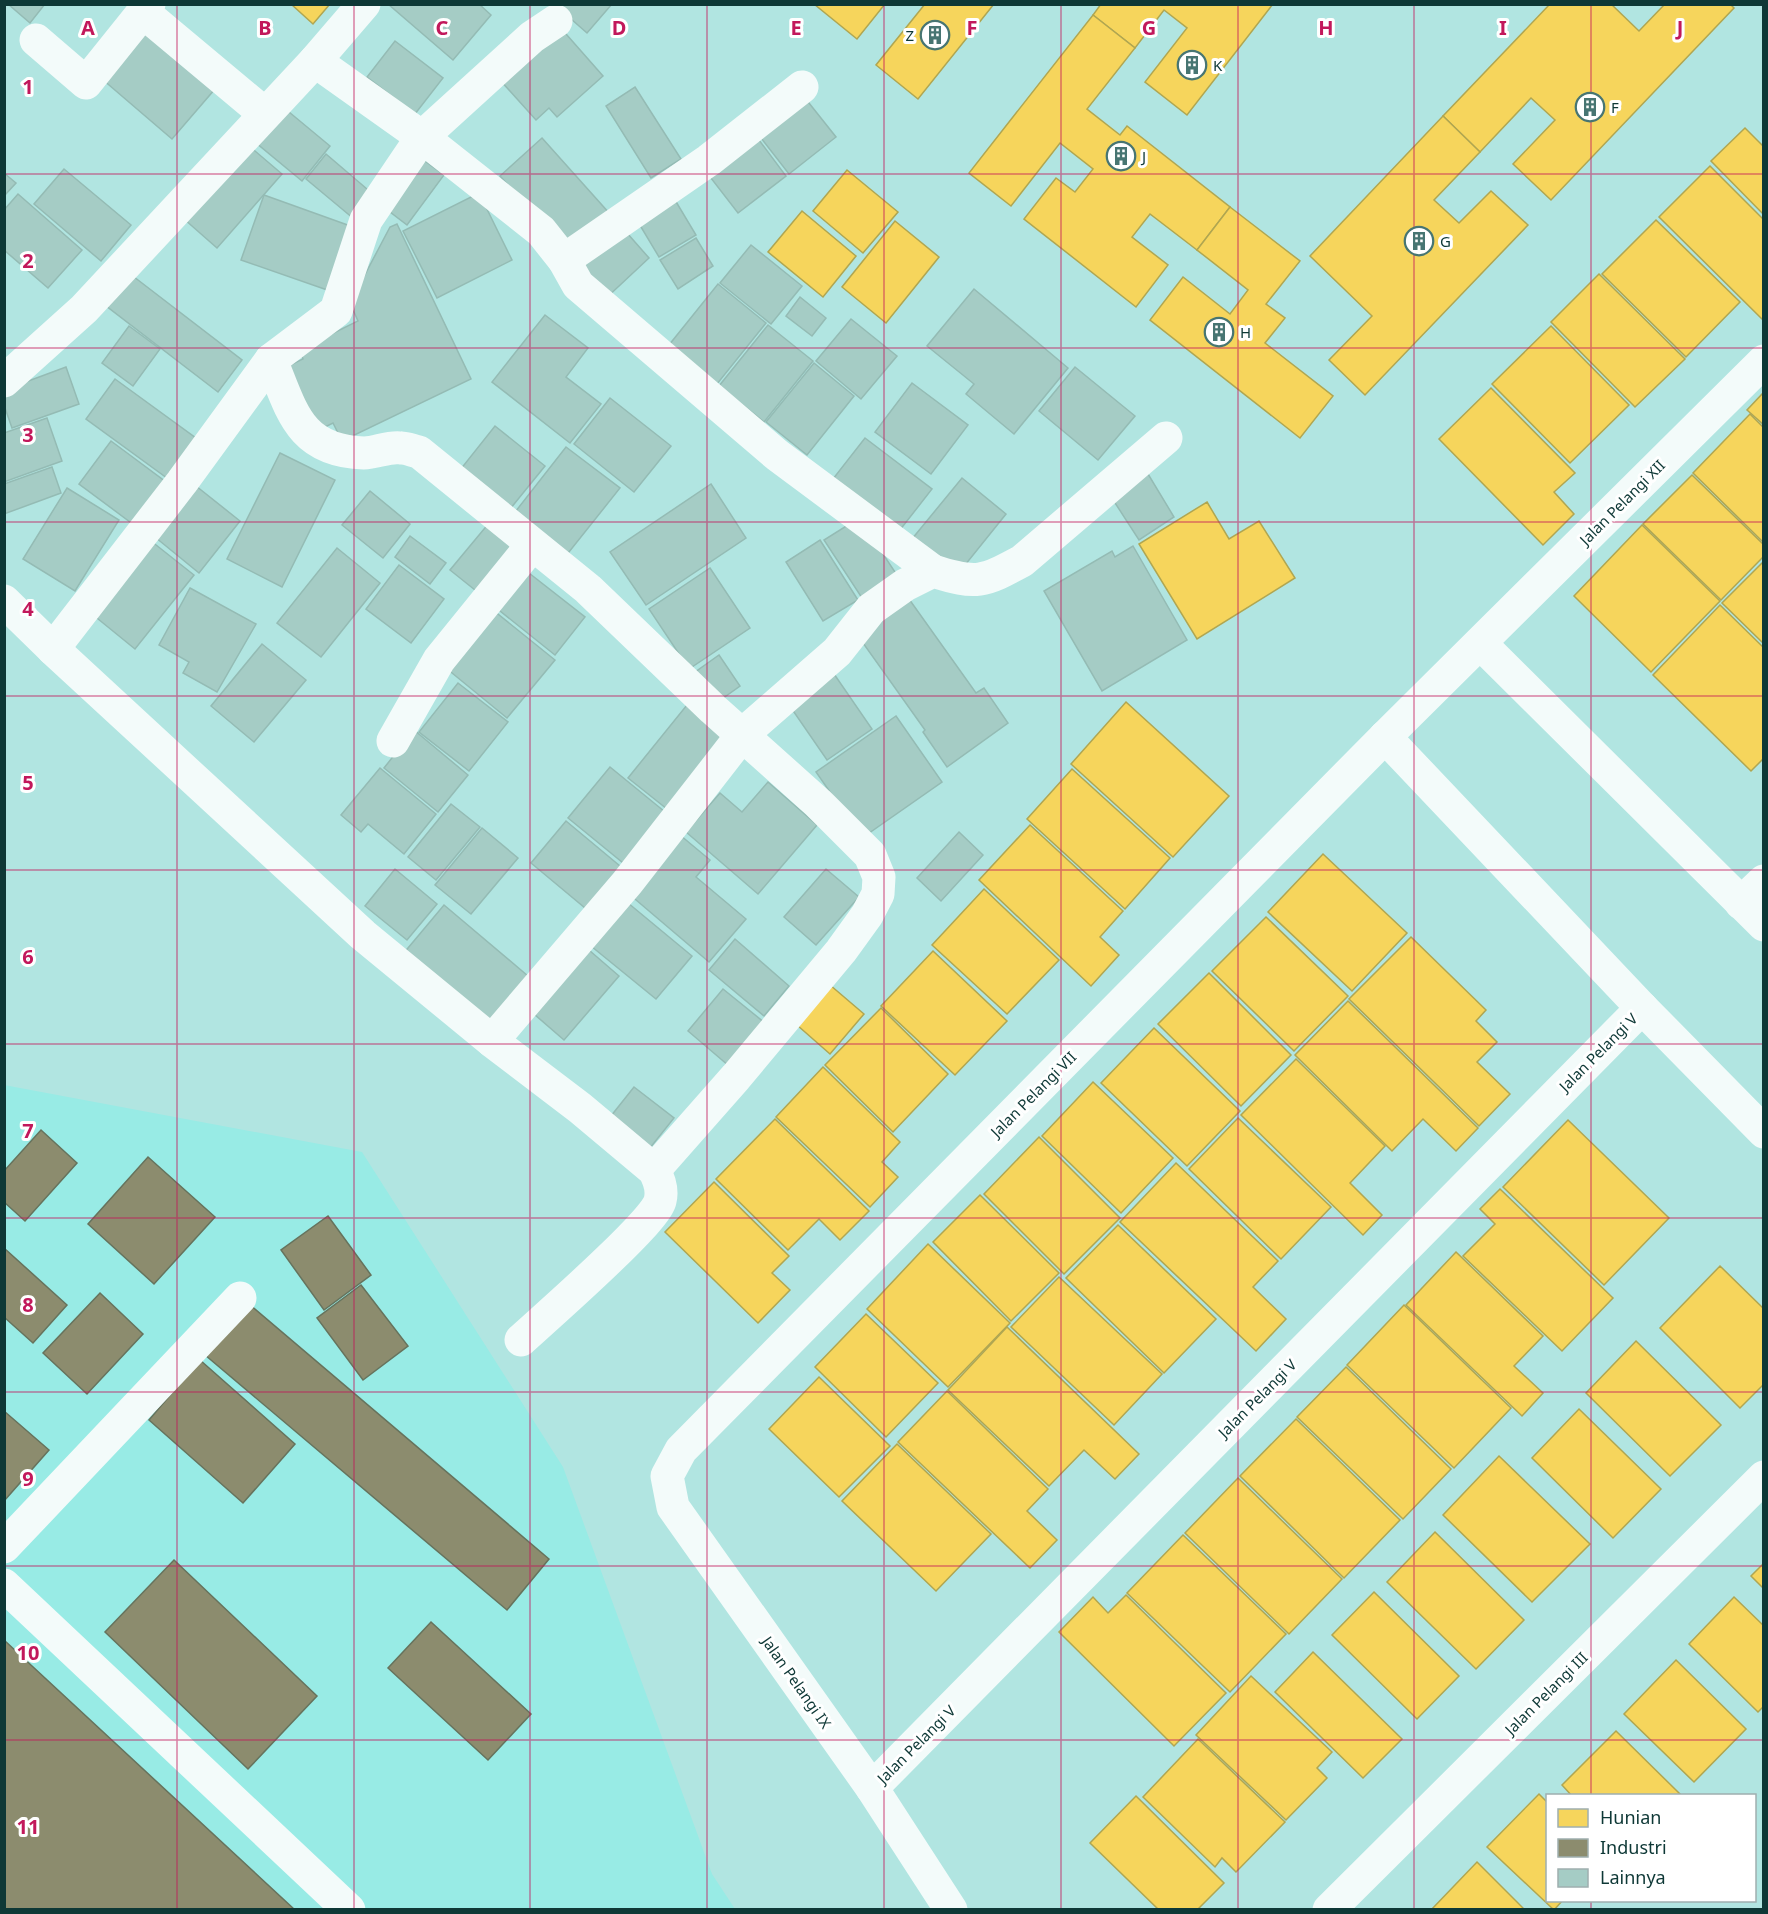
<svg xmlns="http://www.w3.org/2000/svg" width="1768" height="1914" viewBox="0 0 1768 1914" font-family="'Noto Sans',sans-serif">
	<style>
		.built { fill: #98ebe5 }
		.homes { fill: #f6d55c; stroke: #b0a651; stroke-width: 1.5 }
		.industry { fill: #8c8c6e; stroke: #66735d; stroke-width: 1.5 }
		.building { fill: #a5ccc5; stroke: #94bbb4; stroke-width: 1.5 }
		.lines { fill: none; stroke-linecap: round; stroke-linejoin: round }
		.minor { stroke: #f3fbfa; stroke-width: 33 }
		.grid { fill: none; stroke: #c2185b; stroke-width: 1.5; stroke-opacity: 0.55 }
		.labels { text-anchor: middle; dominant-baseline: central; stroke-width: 6; stroke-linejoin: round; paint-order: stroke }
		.poi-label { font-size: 15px; fill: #0e3836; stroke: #fff; text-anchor: start }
		.street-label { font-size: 15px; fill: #0e3836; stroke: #fff }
		.grid-label { font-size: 20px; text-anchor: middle; font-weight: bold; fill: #c2185b; stroke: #fff; stroke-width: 6; stroke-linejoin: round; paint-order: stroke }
	</style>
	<rect width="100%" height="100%" fill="#b1e5e1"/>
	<path class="built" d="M4,1085L362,1152L563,1467L712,1874L735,1909H5Z"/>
	<g class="homes">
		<path d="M291,4H330L313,24Z"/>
		<path d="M814,4H885L857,39Z"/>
		<path d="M925,4H994L918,99L876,65Z"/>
		<path d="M1101,4H1273L1187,115L1145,82L1187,28L1164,10L1135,48L1093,15Z"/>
		<path d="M1550,4H1611L1639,31L1665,4H1730L1734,8L1551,200L1513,164L1555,120L1531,98L1480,152L1443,116Z"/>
		<path d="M1093,15L1135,48L1087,109L1120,135L1127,126L1230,207L1197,250L1150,214L1132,237L1168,265L1136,307L1024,219L1056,178L1075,192L1093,169L1060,143L1011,206L969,173Z"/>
		<path d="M1443,116L1480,152L1434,200L1459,223L1491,191L1528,225L1365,395L1329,360L1372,316L1310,256Z"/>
		<path d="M1745,128L1764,147V215L1711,161Z"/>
		<path d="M1710,166L1764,220V321L1659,217Z"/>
		<path d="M847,170L898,212L863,253L813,211Z"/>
		<path d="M1230,207L1300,261L1266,304L1285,318L1265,343L1333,396L1300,438L1150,320L1183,277L1230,314L1248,290L1197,250Z"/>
		<path d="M802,211L856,256L823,297L768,252Z"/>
		<path d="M1656,220L1740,302L1686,357L1602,274Z"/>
		<path d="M895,221L939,257L886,323L842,287Z"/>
		<path d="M1599,274L1685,359L1635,407L1551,322Z"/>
		<path d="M1551,326L1629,405L1570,463L1492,384Z"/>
		<path d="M1491,388L1575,473L1554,492L1574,514L1543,545L1439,439Z"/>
		<path d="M1764,392V425L1747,410Z"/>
		<path d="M1750,414L1764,428V543L1693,473Z"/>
		<path d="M1692,475L1764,545V556L1721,600L1643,524Z"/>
		<path d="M1207,502L1229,539L1259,521L1295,578L1197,639L1139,544Z"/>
		<path d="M1642,525L1720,601L1651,672L1574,596Z"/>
		<path d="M1764,561V644L1722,603Z"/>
		<path d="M1720,605L1764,648V758L1751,771L1653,675Z"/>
		<path d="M1126,702L1229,796L1173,857L1071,764Z"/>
		<path d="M1072,769L1170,858L1125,909L1027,819Z"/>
		<path d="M1030,825L1123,911L1100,937L1119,955L1091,986L979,880Z"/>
		<path d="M1323,854L1407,933L1352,991L1268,912Z"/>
		<path d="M984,889L1059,960L1007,1014L932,945Z"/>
		<path d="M1266,917L1348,996L1294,1051L1212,971Z"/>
		<path d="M1411,937L1486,1010L1476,1021L1497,1042L1477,1062L1510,1094L1479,1126L1349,999Z"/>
		<path d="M933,951L1007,1021L955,1075L881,1006Z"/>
		<path d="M1209,973L1291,1055L1241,1106L1158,1024Z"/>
		<path d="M823,979L864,1014L830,1054L789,1018Z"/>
		<path d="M1348,1001L1478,1128L1456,1151L1423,1119L1392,1151L1295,1055Z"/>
		<path d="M881,1008L948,1074L893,1132L825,1065Z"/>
		<path d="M1154,1028L1240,1111L1187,1166L1101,1083Z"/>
		<path d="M1296,1059L1385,1146L1350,1183L1382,1215L1363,1235L1241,1115Z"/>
		<path d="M823,1067L900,1142L882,1162L898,1177L870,1207L776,1117Z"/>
		<path d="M1093,1082L1173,1158L1121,1213L1042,1136Z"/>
		<path d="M1238,1118L1331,1207L1281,1259L1189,1169Z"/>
		<path d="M775,1119L869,1211L840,1240L819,1219L788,1250L716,1179Z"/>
		<path d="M1568,1120L1669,1218L1604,1285L1503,1187Z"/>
		<path d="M1039,1137L1120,1218L1064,1274L984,1194Z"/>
		<path d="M1176,1163L1278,1261L1253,1287L1286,1319L1256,1351L1120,1222Z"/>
		<path d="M714,1182L789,1256L772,1273L790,1290L758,1323L665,1232Z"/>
		<path d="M1500,1189L1613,1298L1562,1351L1463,1256L1495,1224L1480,1209Z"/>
		<path d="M980,1195L1059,1273L1011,1321L933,1242Z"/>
		<path d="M1118,1225L1216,1319L1164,1373L1066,1278Z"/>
		<path d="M928,1244L1010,1323L948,1387L867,1309Z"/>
		<path d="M1456,1252L1543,1336L1514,1366L1543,1393L1522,1416L1406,1305Z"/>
		<path d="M1720,1266L1764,1309V1384L1740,1408L1660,1328Z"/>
		<path d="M1059,1277L1162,1374L1114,1425L1011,1327Z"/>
		<path d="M1404,1305L1511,1408L1454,1468L1347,1365Z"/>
		<path d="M866,1314L938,1383L886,1437L815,1367Z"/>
		<path d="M1007,1327L1139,1454L1115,1479L1084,1450L1049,1486L948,1390Z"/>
		<path d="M1636,1341L1721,1425L1670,1476L1586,1393Z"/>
		<path d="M1346,1367L1451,1469L1403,1519L1297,1417Z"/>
		<path d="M819,1377L890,1446L839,1497L769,1429Z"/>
		<path d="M947,1391L1048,1489L1027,1511L1057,1540L1030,1568L898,1442Z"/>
		<path d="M1579,1409L1661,1489L1613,1538L1532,1458Z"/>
		<path d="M1296,1419L1400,1520L1344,1578L1240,1476Z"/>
		<path d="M897,1444L991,1534L936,1591L842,1501Z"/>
		<path d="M1499,1456L1590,1544L1532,1602L1443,1515Z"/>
		<path d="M1238,1478L1342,1579L1289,1634L1185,1533Z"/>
		<path d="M1435,1532L1524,1620L1476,1669L1387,1582Z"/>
		<path d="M1183,1535L1286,1634L1230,1692L1127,1593Z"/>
		<path d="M1764,1563V1589L1751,1576Z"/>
		<path d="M1374,1592L1459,1676L1417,1719L1332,1635Z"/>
		<path d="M1126,1595L1226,1693L1174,1746L1059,1632L1093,1597L1108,1613Z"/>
		<path d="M1734,1597L1764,1626V1706L1758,1712L1689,1644Z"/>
		<path d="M1313,1652L1402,1739L1363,1778L1275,1692Z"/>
		<path d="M1676,1660L1746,1729L1694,1782L1624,1714Z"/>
		<path d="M1251,1676L1332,1752L1317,1768L1327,1778L1286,1820L1196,1735Z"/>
		<path d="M1616,1731L1680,1794L1678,1796H1572L1562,1785Z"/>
		<path d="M1198,1739L1285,1822L1236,1872L1222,1858L1215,1867L1143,1797Z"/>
		<path d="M1539,1794L1548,1803V1900H1563L1554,1910L1487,1847Z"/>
		<path d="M1136,1796L1224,1883L1197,1910H1159L1090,1843Z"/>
		<path d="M1477,1862L1525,1910H1431Z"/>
	</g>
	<g class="industry">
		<path d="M41,1130L77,1163L25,1221L4,1202V1171Z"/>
		<path d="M148,1157L215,1217L154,1284L88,1224Z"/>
		<path d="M328,1216L371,1275L324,1310L281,1250Z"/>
		<path d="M4,1248L67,1305L33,1343L4,1317Z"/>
		<path d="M361,1285L408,1346L363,1380L317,1318Z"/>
		<path d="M100,1293L143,1334L87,1394L43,1353Z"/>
		<path d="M249,1304L549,1559L507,1610L205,1355Z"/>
		<path d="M200,1360L295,1444L243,1503L149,1420Z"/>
		<path d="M4,1411L49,1450L4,1501Z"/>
		<path d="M174,1560L317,1696L248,1769L105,1632Z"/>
		<path d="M431,1622L531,1714L488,1760L388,1668Z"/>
		<path d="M4,1640L295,1910H4Z"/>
	</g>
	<g class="building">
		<path d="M8,4H45L30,23Z"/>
		<path d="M388,4H479L491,15L453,60Z"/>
		<path d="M554,4H612L587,33Z"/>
		<path d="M138,23L215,89L172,139L95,73Z"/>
		<path d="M559,26L603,76L557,117L549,108L536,120L499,79Z"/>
		<path d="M395,41L443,78L415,114L367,77Z"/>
		<path d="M635,87L681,159L651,178L606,106Z"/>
		<path d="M805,98L836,137L789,174L758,134Z"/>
		<path d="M283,107L330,146L302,181L255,142Z"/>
		<path d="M756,136L786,176L738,213L707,173Z"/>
		<path d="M542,138L610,214L567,251L500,176Z"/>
		<path d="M248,145L282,174L217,248L184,219Z"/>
		<path d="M326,154L374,195L354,219L306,179Z"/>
		<path d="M418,156L444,175L407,225L381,205Z"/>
		<path d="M64,169L131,225L101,261L34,204Z"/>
		<path d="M4,173L16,183L4,196Z"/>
		<path d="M479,193L512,260L437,298L403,231Z"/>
		<path d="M18,194L82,250L48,288L4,250V210Z"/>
		<path d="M264,195L356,228L333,292L241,260Z"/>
		<path d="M672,195L696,235L659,257L635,217Z"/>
		<path d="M397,224L471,379L342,441L333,423L313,433L282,369L303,359L299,350L358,321L350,303L390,227Z"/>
		<path d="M620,225L649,258L603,301L572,267Z"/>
		<path d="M696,238L713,266L678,289L660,260Z"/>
		<path d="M751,245L802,286L771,324L720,283Z"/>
		<path d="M125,270L242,360L218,392L101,302Z"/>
		<path d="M718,284L766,323L717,384L669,345Z"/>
		<path d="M974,289L1068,368L1014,434L966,394L974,384L927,346Z"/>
		<path d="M800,297L826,318L812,336L786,316Z"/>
		<path d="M545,315L588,348L566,377L601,404L570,443L492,382Z"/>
		<path d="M851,319L897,356L861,399L816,361Z"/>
		<path d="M768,325L813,361L764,422L719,386Z"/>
		<path d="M129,326L160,349L133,386L102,363Z"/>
		<path d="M814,363L854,396L807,455L766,422Z"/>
		<path d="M66,367L79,404L12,428L4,405V390Z"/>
		<path d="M1075,367L1135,416L1098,460L1039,411Z"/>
		<path d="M115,379L200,441L171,481L86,419Z"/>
		<path d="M912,383L968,425L931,474L875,432Z"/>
		<path d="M610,398L671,446L634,492L574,444Z"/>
		<path d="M47,418L62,461L4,482V433Z"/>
		<path d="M495,426L545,466L506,514L456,475Z"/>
		<path d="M865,438L932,489L896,535L829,484Z"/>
		<path d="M111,441L166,482L134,525L79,484Z"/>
		<path d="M566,447L620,488L565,557L512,516Z"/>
		<path d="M280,453L335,480L282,587L227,559Z"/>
		<path d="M52,467L61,493L4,514V484Z"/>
		<path d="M1145,469L1174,517L1139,540L1108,492Z"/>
		<path d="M962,478L1006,514L957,575L912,539Z"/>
		<path d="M191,482L240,521L199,573L150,533Z"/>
		<path d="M711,484L746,538L646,605L610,552Z"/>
		<path d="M67,488L119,520L75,591L23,559Z"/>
		<path d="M370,491L410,524L383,558L342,525Z"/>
		<path d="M859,518L897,575L862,598L824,540Z"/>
		<path d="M489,523L524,551L485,598L450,570Z"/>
		<path d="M410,536L446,563L430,584L395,557Z"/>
		<path d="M146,537L194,575L135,649L87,610Z"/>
		<path d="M820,540L858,600L823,621L786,562Z"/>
		<path d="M1133,546L1187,640L1102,691L1044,591L1112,551L1115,557Z"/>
		<path d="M337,548L380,583L321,657L277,623Z"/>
		<path d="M399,565L444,599L411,643L366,609Z"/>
		<path d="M520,566L585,617L555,655L490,603Z"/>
		<path d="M710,568L750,628L689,669L649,609Z"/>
		<path d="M190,588L256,624L217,692L183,673L189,662L159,645Z"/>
		<path d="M909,599L976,693L984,688L1008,723L947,767L923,732L925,730L858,636Z"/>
		<path d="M488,606L555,660L507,718L441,664Z"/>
		<path d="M262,644L306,680L254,742L211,706Z"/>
		<path d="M719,655L740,686L712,706L691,675Z"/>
		<path d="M832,671L872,729L827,760L787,702Z"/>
		<path d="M458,683L508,722L469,771L419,732Z"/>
		<path d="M691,700L735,735L672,813L628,778Z"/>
		<path d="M896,716L942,782L862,838L816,772Z"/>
		<path d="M414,730L468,775L438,812L384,768Z"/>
		<path d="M610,767L670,816L628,867L568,818Z"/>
		<path d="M380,768L436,814L404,854L368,824L361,832L341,815Z"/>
		<path d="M768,782L817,825L758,894L686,832L720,793L742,812Z"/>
		<path d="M451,804L480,827L436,880L408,857Z"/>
		<path d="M566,821L626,871L591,913L531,863Z"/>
		<path d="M482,828L518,858L471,914L435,885Z"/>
		<path d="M959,832L983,855L941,901L917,878Z"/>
		<path d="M680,835L710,860L696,877L746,919L709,962L629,894Z"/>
		<path d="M395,869L437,904L407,940L365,906Z"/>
		<path d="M826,869L859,897L816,945L784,917Z"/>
		<path d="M622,898L692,956L656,999L586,942Z"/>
		<path d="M444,905L528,976L487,1025L403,954Z"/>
		<path d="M735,939L789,986L764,1016L709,970Z"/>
		<path d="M582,944L619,976L564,1040L527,1008Z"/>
		<path d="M723,989L765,1023L729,1066L688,1031Z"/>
		<path d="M634,1087L674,1118L650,1148L611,1116Z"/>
	</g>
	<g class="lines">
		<g class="minor">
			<path d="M149,4L143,12L265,114"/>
			<path d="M36,40L86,83L143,12"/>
			<path d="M315,61L422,137L541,231L564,260L578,285L777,455L933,571"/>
			<path d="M564,260L709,160L802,87"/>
			<path d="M271,360C292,411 299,451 364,453C376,453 389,446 401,448C407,448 413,451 419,452L588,589L713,709L818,803L870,855L879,877L878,894L867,915L841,951L736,1077L654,1170"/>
			<path d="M4,381L84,309L315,61L364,4"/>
			<path d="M4,601L53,649L363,935L492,1041L580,1108L654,1170C659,1179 663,1190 660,1201C657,1220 543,1320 521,1340"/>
			<path d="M1481,644L1764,925"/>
			<path d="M53,649L182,482L271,360L336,311L366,220L422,137L532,37L556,21"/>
			<path d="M1385,737L1642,1008L1764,1132"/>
			<path d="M393,741L439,660L532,545"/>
			<path d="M1741,903L1764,881"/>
			<path d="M492,1041L627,883L743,734L837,652L871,609L905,585L933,571C977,585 983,582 1022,561L1166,438"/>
			<path d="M4,1547L240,1298"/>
			<path d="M4,1585L349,1910"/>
			<path d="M872,1788L1642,1008"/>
			<path d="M951,1910L872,1788L673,1507L667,1476L681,1450L1385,737L1764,361"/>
			<path d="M1329,1910L1764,1477"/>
		</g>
	</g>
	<path class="grid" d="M177,4V1910M354,4V1910M530,4V1910M707,4V1910M884,4V1910M1061,4V1910M1238,4V1910M1414,4V1910M1591,4V1796M4,174H1764M4,348H1764M4,522H1764M4,696H1764M4,870H1764M4,1044H1764M4,1218H1764M4,1392H1764M4,1566H1764M4,1740H1764M1591,1900V1910"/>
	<defs>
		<g id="building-ring" transform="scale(1.5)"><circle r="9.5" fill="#fff" stroke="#477572" stroke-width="1.5"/><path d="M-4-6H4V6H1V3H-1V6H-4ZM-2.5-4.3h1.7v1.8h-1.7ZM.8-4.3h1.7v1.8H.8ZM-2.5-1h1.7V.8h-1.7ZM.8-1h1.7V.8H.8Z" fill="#477572"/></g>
	</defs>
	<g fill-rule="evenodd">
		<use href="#building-ring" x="935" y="35"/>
		<use href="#building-ring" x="1192" y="65"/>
		<use href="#building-ring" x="1590" y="107"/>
		<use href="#building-ring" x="1121" y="156"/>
		<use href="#building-ring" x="1419" y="241"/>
		<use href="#building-ring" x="1219" y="332"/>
	</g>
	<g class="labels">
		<g class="poi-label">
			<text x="914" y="35" text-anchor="end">Z</text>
			<text x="1213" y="65">K</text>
			<text x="1611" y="107">F</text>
			<text x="1142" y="156">J</text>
			<text x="1440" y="241">G</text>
			<text x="1240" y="332">H</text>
		</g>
		<g class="street-label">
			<text transform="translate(1622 502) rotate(-45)">Jalan Pelangi XII</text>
			<text transform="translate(1598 1052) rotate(-45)">Jalan Pelangi V</text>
			<text transform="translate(1033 1094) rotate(-45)">Jalan Pelangi VII</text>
			<text transform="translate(1257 1398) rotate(-45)">Jalan Pelangi V</text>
			<text transform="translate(797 1682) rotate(55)">Jalan Pelangi IX</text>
			<text transform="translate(1546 1693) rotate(-45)">Jalan Pelangi III</text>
			<text transform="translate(916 1744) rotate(-45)">Jalan Pelangi V</text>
		</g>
	</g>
	<g class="grid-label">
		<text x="88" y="35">A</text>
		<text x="265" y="35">B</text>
		<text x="442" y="35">C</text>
		<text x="619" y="35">D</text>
		<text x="796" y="35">E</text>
		<text x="972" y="35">F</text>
		<text x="1149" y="35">G</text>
		<text x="1326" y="35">H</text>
		<text x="1503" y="35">I</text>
		<text x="1680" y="35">J</text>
		<text x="28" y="94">1</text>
		<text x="28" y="268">2</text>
		<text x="28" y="442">3</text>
		<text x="28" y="616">4</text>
		<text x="28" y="790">5</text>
		<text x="28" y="964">6</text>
		<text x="28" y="1138">7</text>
		<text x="28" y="1312">8</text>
		<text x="28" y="1486">9</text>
		<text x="28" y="1660">10</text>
		<text x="28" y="1834">11</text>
	</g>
	<rect width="1768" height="1914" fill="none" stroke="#0e3836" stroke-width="12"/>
	<rect x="1546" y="1794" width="210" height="108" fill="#ffffff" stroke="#9fafaf" stroke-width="1.5"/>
	<rect x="1558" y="1809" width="30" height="18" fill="#f6d55c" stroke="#9fafaf" stroke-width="1.5"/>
	<text x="1600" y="1824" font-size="18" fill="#0e3836">Hunian</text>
	<rect x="1558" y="1839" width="30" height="18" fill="#8c8c6e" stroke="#9fafaf" stroke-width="1.5"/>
	<text x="1600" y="1854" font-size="18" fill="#0e3836">Industri</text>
	<rect x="1558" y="1869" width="30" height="18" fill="#a5ccc5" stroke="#9fafaf" stroke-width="1.5"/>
	<text x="1600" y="1884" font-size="18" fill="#0e3836">Lainnya</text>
</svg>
